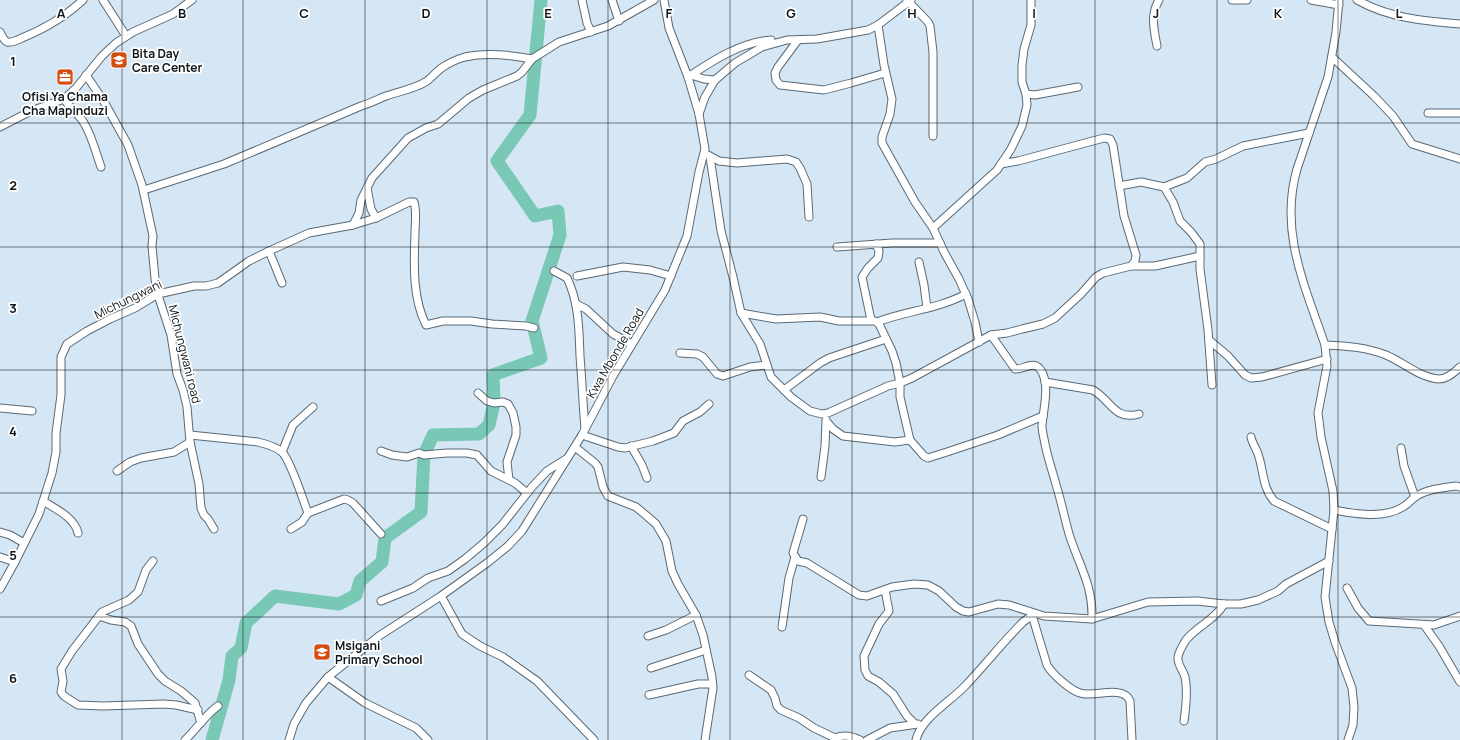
<svg xmlns="http://www.w3.org/2000/svg" width="1460" height="740" viewBox="0 0 1460 740" font-family="Manrope,sans-serif">
	<style>
		.lines { fill: none; stroke-linecap: round; stroke-linejoin: round }
		.river { stroke: #79c8b5; stroke-width: 13 }
		.minor-casing { stroke: #5a6975; stroke-width: 9 }
		.minor { stroke: #fff; stroke-width: 7 }
		.grid { fill: none; stroke: #0f1519; stroke-width: 1; stroke-opacity: 0.55 }
		.labels { text-anchor: middle; dominant-baseline: central; stroke-width: 3.5; stroke-linejoin: round; paint-order: stroke }
		.poi-label { font-size: 12px; font-weight: bold; fill: #0f1519; stroke: #fff; text-anchor: start }
		.street-label { font-size: 12px; fill: #0f1519; stroke: #fff }
		.grid-label { font-size: 13px; text-anchor: middle; font-weight: bold; fill: #0f1519; stroke: #fff; stroke-width: 3.5; stroke-linejoin: round; paint-order: stroke }
	</style>
	<rect width="100%" height="100%" fill="#d5e6f4"/>
	<g class="lines">
		<path class="river" d="M212,740L229,680L232,656L241,648L246,623L275,596L339,604L356,595L360,581L382,562L385,538L421,512L424,455L433,435L479,434L489,425L494,403L493,375L541,358L532,321L560,235L558,211L535,216L497,161L530,115L541,0"/>
		<g class="minor-casing">
			<g id="minor">
				<path d="M103,0L126,36"/>
				<path d="M582,0L587,23L591,32"/>
				<path d="M612,0L619,21"/>
				<path d="M907,0L928,22L930,26L933,52V136"/>
				<path d="M1232,0H1247"/>
				<path d="M1311,0L1339,5"/>
				<path d="M1339,0L1336,32L1328,77L1297,169C1279,232 1305,286 1325,345L1327,366L1318,413L1321,437L1333,491L1334,510L1325,597L1329,622L1335,642L1352,688L1354,707L1353,725L1348,740"/>
				<path d="M1357,0C1389,18 1424,21 1460,24"/>
				<path d="M878,25L884,65L892,99L890,114L882,137V143L915,202L933,228L944,252L959,279L968,299L975,322L979,342"/>
				<path d="M0,32C2,35 3,40 7,42C12,43 18,40 22,38C44,29 65,17 83,0"/>
				<path d="M798,40L778,67L775,73L776,80L780,85L824,90L851,83L885,73"/>
				<path d="M1157,46C1154,30 1150,15 1159,0"/>
				<path d="M1332,57L1374,96L1393,116L1412,144L1460,159"/>
				<path d="M86,75L103,100L128,145L142,185L153,236L152,246L156,289L171,335L177,374L183,390L187,407L190,442L199,484L201,508L204,515L208,519L214,529"/>
				<path d="M691,75L704,79L715,80"/>
				<path d="M688,77C712,61 741,42 771,40"/>
				<path d="M1026,94L1035,95L1078,87"/>
				<path d="M64,99C70,108 78,113 84,123C92,136 96,153 101,167"/>
				<path d="M1428,113H1460"/>
				<path d="M699,114L705,97L715,80L735,63L762,47L787,40L817,39L868,30L878,25L911,0"/>
				<path d="M0,127L31,111L64,99L76,88L102,56L116,43L133,32L173,14L192,0"/>
				<path d="M708,155L719,161L737,163L787,159L796,162L800,168L807,184L809,217"/>
				<path d="M710,157L721,231L733,277L741,313L760,344L771,377L791,397L810,411L822,414L828,413L888,386L900,383L912,378L991,335L1007,333L1022,329L1043,324L1055,318L1081,294L1096,277L1103,273L1131,266L1135,261L1136,255L1124,216L1113,145L1110,139L1104,138L1018,161L1001,164"/>
				<path d="M1119,186L1141,182L1164,187L1187,178L1205,162L1216,159L1243,146L1309,133"/>
				<path d="M1164,187L1173,202L1180,221L1191,232L1200,244V269L1208,330L1212,385"/>
				<path d="M367,188L371,209L376,218"/>
				<path d="M144,190L224,164L361,106C371,103 378,99 386,96C400,91 415,89 427,81C432,77 437,71 443,67C449,63 458,59 465,57C486,52 511,55 532,59L559,42L608,26L654,0"/>
				<path d="M353,225L376,218L409,202H414C417,211 415,223 415,233C414,263 412,297 426,325L443,321H471L492,324L526,326L534,328"/>
				<path d="M933,228L997,170L1011,149L1022,126L1027,105L1026,94L1022,82V65L1024,49L1031,25V0"/>
				<path d="M837,247L892,243H940"/>
				<path d="M269,251L282,283"/>
				<path d="M919,262L924,285L927,308"/>
				<path d="M1131,266H1155L1200,256"/>
				<path d="M554,271L567,278C579,302 579,330 580,356C582,381 583,405 585,429"/>
				<path d="M577,276L623,267L650,270L671,276"/>
				<path d="M576,304L586,309L613,334L632,344"/>
				<path d="M741,313L776,319L820,317L839,321H875L879,324L892,351L896,363L900,383V397L910,440L924,456L928,458L947,452L998,435L1043,416"/>
				<path d="M871,320L862,277L868,268L878,258L879,251L876,244"/>
				<path d="M877,322C906,311 938,309 966,294"/>
				<path d="M991,335L1015,369C1023,370 1033,360 1040,369C1051,383 1043,410 1042,426C1042,431 1044,438 1045,444C1048,459 1053,473 1057,488C1062,504 1065,521 1070,537C1080,567 1093,586 1092,619"/>
				<path d="M1209,340L1228,356L1245,375L1251,378L1262,377L1327,359"/>
				<path d="M1325,345C1346,346 1366,347 1386,355C1403,362 1420,378 1439,379C1447,379 1455,372 1460,367"/>
				<path d="M680,353L697,354L703,357L717,374L723,376L750,367L766,365"/>
				<path d="M1045,382L1093,390C1111,400 1114,421 1139,414"/>
				<path d="M784,390L820,363L829,358L886,339"/>
				<path d="M478,393L487,401L494,403L503,402L508,404L513,413L516,427V435L507,462L509,480"/>
				<path d="M0,408L32,411"/>
				<path d="M827,422L833,429L843,436L895,442L910,440"/>
				<path d="M190,435L258,442C266,444 276,447 282,452C291,461 303,500 308,513L302,522L291,529"/>
				<path d="M582,435L618,447L625,448L653,441L674,433L683,421L700,412L709,404"/>
				<path d="M1251,437C1252,443 1256,448 1258,454C1264,471 1262,487 1274,501L1332,529"/>
				<path d="M631,446L642,465L647,478"/>
				<path d="M575,447L595,463L598,467L603,487L608,496L636,507L648,517L656,524L666,541L672,571L678,584L696,615L703,635L712,677L713,688L705,740"/>
				<path d="M1401,448L1404,466L1415,497"/>
				<path d="M381,451L392,455L407,457L419,453L424,455L447,453H467L477,455L491,471L515,483L527,493"/>
				<path d="M282,452L293,425L313,407"/>
				<path d="M117,471L130,462L141,458L174,452L190,442"/>
				<path d="M821,477L825,446L826,420"/>
				<path d="M43,501C56,509 75,518 78,533"/>
				<path d="M1334,510C1356,514 1383,519 1403,507C1408,504 1411,500 1415,497C1427,489 1442,488 1456,486L1460,487"/>
				<path d="M308,513L344,499L348,500L353,503L381,534"/>
				<path d="M803,519L793,553L798,561L807,563L859,595L867,596L892,587L914,584L928,585L939,591L956,607L963,611L969,612L998,604L1009,605L1044,616L1092,619L1148,602L1197,601L1224,604H1241L1258,600L1278,591L1286,584L1329,561"/>
				<path d="M0,532L10,535L24,543"/>
				<path d="M0,557L15,562"/>
				<path d="M153,561L146,570L138,592L129,600L102,612L72,651L61,669L63,681L61,692L64,696L78,705L103,706L164,704L176,705L198,710"/>
				<path d="M1347,588L1358,608L1369,621L1434,625L1460,616"/>
				<path d="M0,589L15,562L39,514L52,473L56,452V433L61,395V357L67,344L87,331L110,319L135,308L158,294L194,286H206L218,283L249,261L269,251L309,233L353,225L359,213L361,200L372,178L408,138L426,128L438,124L469,98L483,90L517,76L522,72L532,59"/>
				<path d="M885,590L889,611L879,624L864,656L865,670L868,676L879,682L893,694L907,716L915,724"/>
				<path d="M441,596L462,634L480,646L503,657L537,681L594,740"/>
				<path d="M381,601L413,588L428,578L448,571L465,559L484,543L502,525L532,487L547,471L566,459"/>
				<path d="M1032,615L1047,665C1052,674 1070,690 1080,693C1093,698 1123,684 1130,701L1132,740"/>
				<path d="M99,616L111,620L125,622L131,626L138,644L158,674L165,681L181,691L195,703L201,723"/>
				<path d="M1424,625L1439,646L1460,682"/>
				<path d="M782,627L789,578L795,557"/>
				<path d="M648,636L666,630L696,615"/>
				<path d="M651,668L706,650"/>
				<path d="M749,675L771,690L775,698L777,706L781,710L799,718L814,728L835,738L837,740"/>
				<path d="M328,677L365,703L416,728L428,740"/>
				<path d="M649,695L698,684H712"/>
				<path d="M1184,721C1186,707 1188,691 1185,677C1183,670 1177,664 1178,657C1179,651 1183,645 1186,640C1197,626 1215,620 1224,604"/>
				<path d="M835,738C844,734 852,736 860,740"/>
				<path d="M185,740C197,729 205,715 218,706"/>
				<path d="M289,740L294,724L306,703L328,677L379,636L441,596L487,563L508,546L522,531L582,435L613,376L665,290L687,236L699,172L705,149L699,114L688,77L669,28L664,0"/>
				<path d="M867,740L890,728L918,724"/>
				<path d="M916,740C921,718 950,702 965,686C985,665 1002,643 1023,622L1034,614"/>
			</g>
		</g>
		<use href="#minor" class="minor"/>
	</g>
	<path class="grid" d="M122,0V740M243,0V740M365,0V740M487,0V740M608,0V740M730,0V740M852,0V740M973,0V740M1095,0V740M1217,0V740M1338,0V740M0,123H1460M0,247H1460M0,370H1460M0,493H1460M0,617H1460"/>
	<defs>
		<g id="school-square" transform="scale(0.9)"><rect x="-9" y="-9" width="18" height="18" rx="4" fill="#d34d11" stroke="#fff"/><path d="M0-5L7-2L0 1L-7-2ZM-4 1L0 2.5L4 1V4Q0 6-4 4Z" fill="#fff"/></g>
		<g id="office-square" transform="scale(0.9)"><rect x="-9" y="-9" width="18" height="18" rx="4" fill="#d34d11" stroke="#fff"/><path d="M-6-3h4V-5.5h4V-3h4V5H-6ZM-1-4.5V-3h2v-1.5ZM-6 0V1H6V0Z" fill="#fff"/></g>
	</defs>
	<g fill-rule="evenodd">
		<use href="#school-square" x="119" y="60"/>
		<use href="#office-square" x="65" y="77"/>
		<use href="#school-square" x="322" y="652"/>
	</g>
	<g class="labels">
		<g class="poi-label">
			<text x="132" y="53">Bita Day<tspan x="132" dy="14">Care Center</tspan></text>
			<text x="65" y="96" text-anchor="middle">Ofisi Ya Chama<tspan x="65" dy="14">Cha Mapinduzi</tspan></text>
			<text x="335" y="645">Msigani<tspan x="335" dy="14">Primary School</tspan></text>
		</g>
		<g class="street-label">
			<text transform="translate(128 299) rotate(-26)">Michungwani</text>
			<text transform="translate(615 353) rotate(-60)">Kwa Mbonde Road</text>
			<text transform="translate(185 354) rotate(76)">Michungwani road</text>
		</g>
	</g>
	<g class="grid-label">
		<text x="61" y="18">A</text>
		<text x="182" y="18">B</text>
		<text x="304" y="18">C</text>
		<text x="426" y="18">D</text>
		<text x="548" y="18">E</text>
		<text x="669" y="18">F</text>
		<text x="791" y="18">G</text>
		<text x="912" y="18">H</text>
		<text x="1034" y="18">I</text>
		<text x="1156" y="18">J</text>
		<text x="1278" y="18">K</text>
		<text x="1399" y="18">L</text>
		<text x="13" y="66">1</text>
		<text x="13" y="190">2</text>
		<text x="13" y="313">3</text>
		<text x="13" y="436">4</text>
		<text x="13" y="560">5</text>
		<text x="13" y="683">6</text>
	</g>
</svg>
